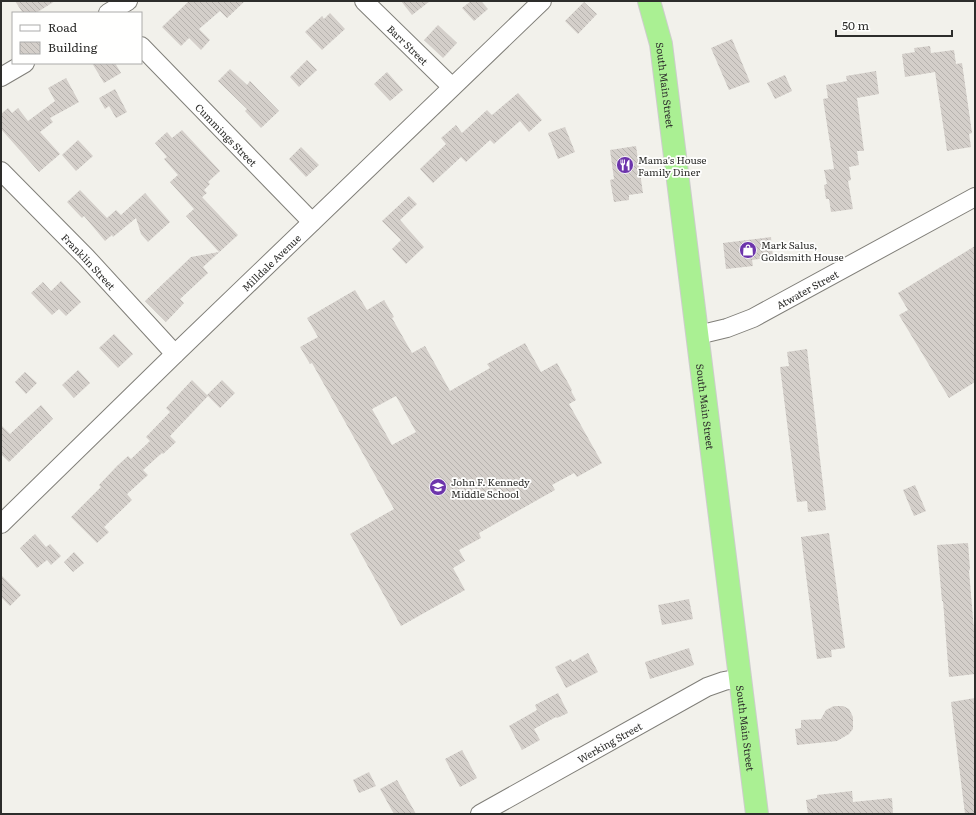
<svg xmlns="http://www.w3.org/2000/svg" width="976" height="815" viewBox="0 0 976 815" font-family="Literata,serif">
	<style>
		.building { fill: url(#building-back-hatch); fill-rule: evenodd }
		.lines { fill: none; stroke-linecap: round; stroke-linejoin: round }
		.minor-casing { stroke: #807f79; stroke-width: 20 }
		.trunk-casing { stroke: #cdcdcc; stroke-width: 24 }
		.minor { stroke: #fff; stroke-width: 18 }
		.trunk { stroke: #aaf093; stroke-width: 22 }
		.labels { text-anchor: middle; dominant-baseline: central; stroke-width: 3.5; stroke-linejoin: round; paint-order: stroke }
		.street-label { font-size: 10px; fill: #2d2d2b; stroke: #fffffe }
		.poi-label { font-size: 10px; fill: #2d2d2b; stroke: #fffffe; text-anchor: start }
	</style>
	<defs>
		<pattern id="building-back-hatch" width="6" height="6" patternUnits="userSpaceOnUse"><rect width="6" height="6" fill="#d4cfca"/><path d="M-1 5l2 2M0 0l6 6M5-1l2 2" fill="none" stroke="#b6b2ae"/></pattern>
	</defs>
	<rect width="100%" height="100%" fill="#f2f1eb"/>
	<g class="building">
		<path d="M15,1H55L36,13H23Z"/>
		<path d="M189,1H245L227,18L220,11L199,29L210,40L201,50L189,38L181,46L162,27Z"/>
		<path d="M401,1H430L412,15Z"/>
		<path d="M471,1H481L488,9L474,21L462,8Z"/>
		<path d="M584,2L597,14L578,34L565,21Z"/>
		<path d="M330,13L345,29L322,50L305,32L322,16L324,19Z"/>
		<path d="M438,25L457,43L443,58L424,40Z"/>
		<path d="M732,39L750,82L729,90L711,48Z"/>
		<path d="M930,46L931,53L954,50L956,64L962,63L972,133L969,134L971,147L947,151L935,72L905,77L902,54L915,52L914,48Z"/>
		<path d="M307,60L317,70L299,87L290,77Z"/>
		<path d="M92,63H115L121,73L104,83Z"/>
		<path d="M230,69L247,85L250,81L279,111L261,128L245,111L247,109L218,81Z"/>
		<path d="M876,71L879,94L857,98L864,151H857L859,165L849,167L851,180L848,181L853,209L831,212L829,199H826L824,185L827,184L824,170L834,169L823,99L828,98L826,85L847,81L846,76Z"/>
		<path d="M387,72L403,90L390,101L374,84Z"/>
		<path d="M785,75L792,91L775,99L767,83Z"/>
		<path d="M66,78L79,102L50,118L53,122L40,132L60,154L39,172L1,129V114L8,108L12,113L18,108L28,121L55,101L48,88Z"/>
		<path d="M115,89L127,112L116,118L109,106L105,109L99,98Z"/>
		<path d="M518,93L542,120L529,132L520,121L494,144L490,140L466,162L461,157L433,183L420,169L446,144L441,138L456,125L462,133L487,110L492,115Z"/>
		<path d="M565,127L575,152L558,159L548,133Z"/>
		<path d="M182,130L220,171L208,182L210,184L204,190L207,193L202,197L238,235L203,267L208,273L180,299L184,303L166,322L145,301L191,257L219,252L186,216L194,209L170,182L178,175L164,159L167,157L155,143L167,132L172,138Z"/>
		<path d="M78,140L93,156L76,171L62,155Z"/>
		<path d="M636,146L643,193L629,195V200L614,202L610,180L614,179L610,150Z"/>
		<path d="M301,147L319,165L306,177L289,159Z"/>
		<path d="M80,190L107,218L116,210L121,215L145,193L170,222L148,242L141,234L136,218L113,237L112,235L105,241L84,216L82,218L67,202Z"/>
		<path d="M409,196L417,204L400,220L424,247L406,264L392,249L401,240L382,221Z"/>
		<path d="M771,237L773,257L752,260L753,266L726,269L723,243Z"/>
		<path d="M975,246V382L949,398L899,315L908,310L898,293Z"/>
		<path d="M61,281L81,302L66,316L59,309L52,315L31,293L43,282L51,291Z"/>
		<path d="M355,290L367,310L384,300L394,317L392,318L412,353L425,346L450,391L490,368L487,364L525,343L541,372L557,363L572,390L571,391L576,400L569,404L602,463L577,477L574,473L552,485L555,490L479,533L481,538L459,550L465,561L453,568L465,590L401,626L350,534L394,509L312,363L310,364L300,347L318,337L307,318ZM396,396L416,432L392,445L372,409Z"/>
		<path d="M114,334L133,354L118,368L99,348Z"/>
		<path d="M807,349L826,510L808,512L807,501L797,502L780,367L789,366L787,352Z"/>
		<path d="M78,370L90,383L74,398L62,385Z"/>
		<path d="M25,372L37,383L26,394L15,382Z"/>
		<path d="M192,380L207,395L222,380L235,393L220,408L208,396L170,436L176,442L163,454L162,453L143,470L148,475L127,494L132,500L104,527L109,532L97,543L71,517L101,487L99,485L117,466L128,456L131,459L150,441L146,437L170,412L166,408Z"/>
		<path d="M41,405L53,419L9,462L1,454V425L10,434Z"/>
		<path d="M915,485L926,511L914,516L903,490Z"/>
		<path d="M829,533L845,648L831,650L832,657L817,659L801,537Z"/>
		<path d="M35,534L46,547L50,544L61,556L51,565L47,560L37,568L20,548Z"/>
		<path d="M968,543L970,569L969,571L975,642V674L949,677L943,601H942L937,545Z"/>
		<path d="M74,552L84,563L73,572L64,562Z"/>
		<path d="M1,575L21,595L10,606L1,597Z"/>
		<path d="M689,599L693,619L662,625L658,605Z"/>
		<path d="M689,648L694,665L650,679L645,662Z"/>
		<path d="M588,653L598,672L566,688L555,667L571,659L572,662Z"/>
		<path d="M558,693L568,713L557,718L556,717L534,729L540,740L522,750L509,726L537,710L535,705Z"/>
		<path d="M975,698V814H965L951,702Z"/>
		<path d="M834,706H843L849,709L853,717V729L849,734L837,741L797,745L795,729L801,728V720L821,719L826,710Z"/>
		<path d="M462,750L477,778L460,787L445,759Z"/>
		<path d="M369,772L376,786L359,793L353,780Z"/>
		<path d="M397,780L416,814H394L380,789Z"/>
		<path d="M852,791L853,802L892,798L893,814H808L806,800L817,798V795Z"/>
	</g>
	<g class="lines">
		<g class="minor-casing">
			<g id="minor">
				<path id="s1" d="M364,1L452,87"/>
				<path d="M108,13L128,1"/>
				<path id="s2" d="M141,46L312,222"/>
				<path d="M1,77L25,63"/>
				<path id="s3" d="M1,171L86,257L175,354"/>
				<path id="s4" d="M698,335L727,328L753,318L975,197"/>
				<path id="s5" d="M1,524L175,354L542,1"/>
				<path id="s6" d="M480,814L707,687L724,681L741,678"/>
			</g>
		</g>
		<g class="trunk-casing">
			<g id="trunk">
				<path id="s7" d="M649,1L661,44L757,814"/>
			</g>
		</g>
		<use href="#minor" class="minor"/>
		<use href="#trunk" class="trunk"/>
	</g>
	<defs>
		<g id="restaurant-disc" transform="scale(0.9)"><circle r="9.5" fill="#6c34ab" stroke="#fffffe"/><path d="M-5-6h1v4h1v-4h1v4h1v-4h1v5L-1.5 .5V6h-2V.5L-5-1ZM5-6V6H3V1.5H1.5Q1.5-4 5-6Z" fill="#fff"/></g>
		<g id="shop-disc" transform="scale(0.9)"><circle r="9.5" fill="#6c34ab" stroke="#fffffe"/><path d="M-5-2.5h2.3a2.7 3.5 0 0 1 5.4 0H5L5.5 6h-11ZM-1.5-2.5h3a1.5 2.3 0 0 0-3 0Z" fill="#fff"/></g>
		<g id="school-disc" transform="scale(0.9)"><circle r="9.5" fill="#6c34ab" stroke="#fffffe"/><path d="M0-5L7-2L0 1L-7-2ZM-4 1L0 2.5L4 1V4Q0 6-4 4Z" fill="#fff"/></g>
	</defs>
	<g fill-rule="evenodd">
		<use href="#restaurant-disc" x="625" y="165"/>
		<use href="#shop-disc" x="748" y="250"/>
		<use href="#school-disc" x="438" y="487"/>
	</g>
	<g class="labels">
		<g class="street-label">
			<text stroke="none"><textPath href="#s1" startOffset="62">Barr Street</textPath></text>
			<text stroke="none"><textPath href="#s7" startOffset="86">South Main Street</textPath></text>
			<text stroke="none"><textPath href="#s2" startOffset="123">Cummings Street</textPath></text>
			<text stroke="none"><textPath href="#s3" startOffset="126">Franklin Street</textPath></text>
			<text stroke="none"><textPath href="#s5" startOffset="376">Milldale Avenue</textPath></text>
			<text stroke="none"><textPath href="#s4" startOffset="119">Atwater Street</textPath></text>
			<text stroke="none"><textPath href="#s7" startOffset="410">South Main Street</textPath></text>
			<text stroke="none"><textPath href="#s7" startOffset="734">South Main Street</textPath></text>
			<text stroke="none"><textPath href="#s6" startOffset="148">Werking Street</textPath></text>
		</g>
		<g class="poi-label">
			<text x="638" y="159">Mama's House<tspan x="638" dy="12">Family Diner</tspan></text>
			<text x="761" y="244">Mark Salus,<tspan x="761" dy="12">Goldsmith House</tspan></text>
			<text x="451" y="481">John F. Kennedy<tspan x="451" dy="12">Middle School</tspan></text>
		</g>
	</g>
	<rect width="976" height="815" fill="none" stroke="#2d2d2b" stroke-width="4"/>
	<rect x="12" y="12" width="130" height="52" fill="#fffffe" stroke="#ababaa"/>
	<rect x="20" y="25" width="20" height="6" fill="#ffffff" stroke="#ababaa"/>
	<text x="48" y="32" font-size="12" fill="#2d2d2b">Road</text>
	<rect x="20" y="42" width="20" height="12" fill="url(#building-back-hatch)" stroke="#ababaa"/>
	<text x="48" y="52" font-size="12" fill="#2d2d2b">Building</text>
	<path d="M836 30v6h116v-6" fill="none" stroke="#2d2d2b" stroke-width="2"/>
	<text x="842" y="30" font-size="12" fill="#2d2d2b" stroke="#fffffe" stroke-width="3" paint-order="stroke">50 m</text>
</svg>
